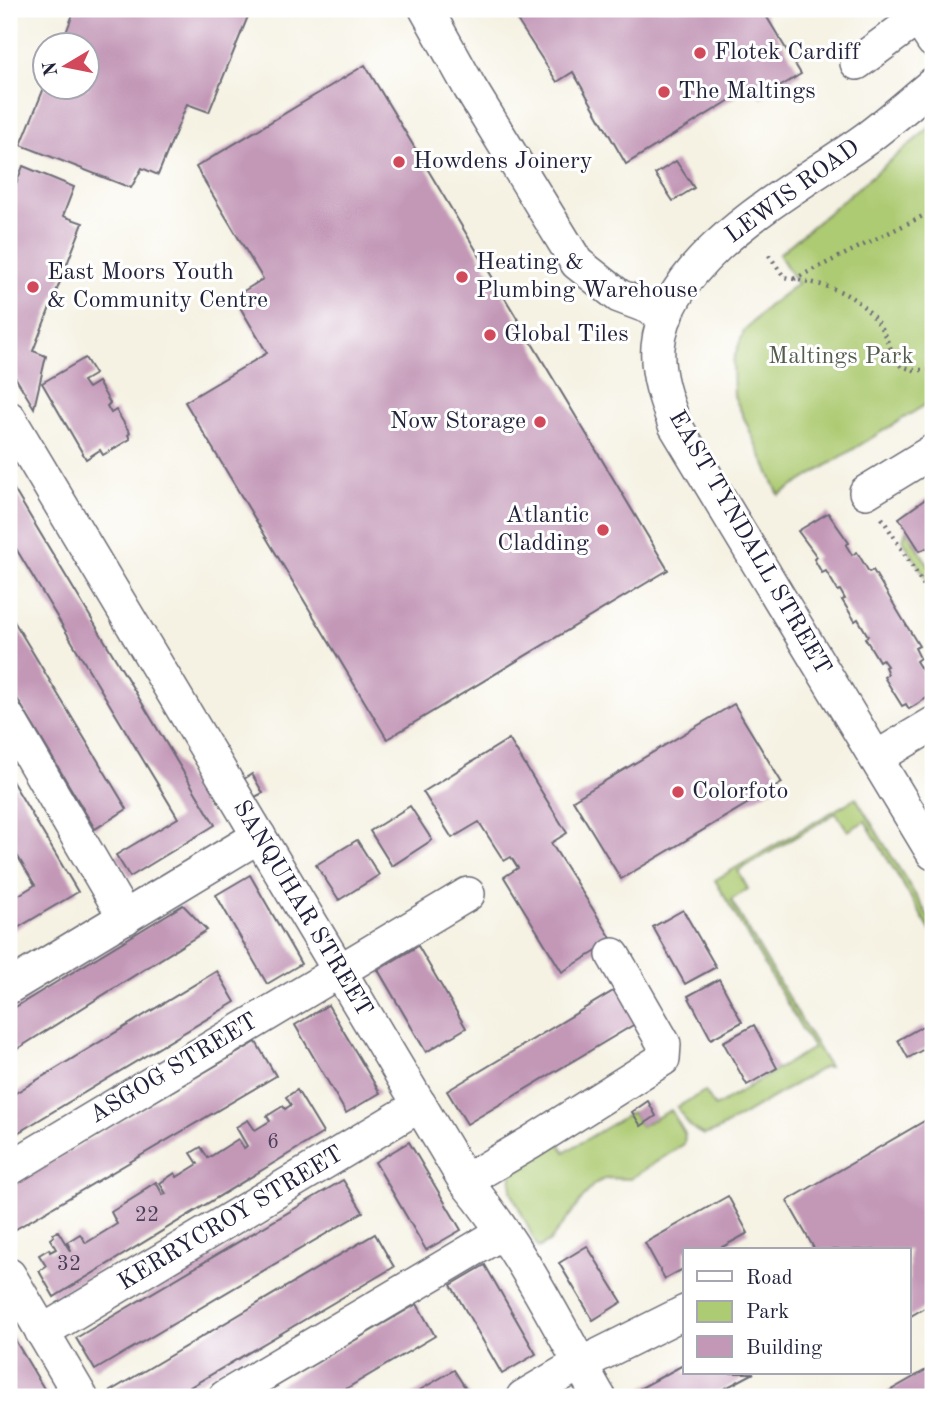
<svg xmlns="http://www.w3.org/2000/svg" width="942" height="1406" viewBox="0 0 942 1406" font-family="'Old Standard TT',serif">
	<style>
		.green { fill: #adcb72; stroke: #687656; stroke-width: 2 }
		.building { fill: #c398b7 }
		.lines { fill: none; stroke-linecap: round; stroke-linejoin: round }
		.minor-casing { stroke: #6c6b76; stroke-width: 36 }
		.path { stroke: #6c6b76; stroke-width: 4.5; stroke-dasharray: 2 5; stroke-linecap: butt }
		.minor { stroke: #fff; stroke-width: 33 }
		.poi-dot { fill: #d1495b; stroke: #fff; stroke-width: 2.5 }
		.labels { text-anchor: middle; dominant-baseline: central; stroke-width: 6; stroke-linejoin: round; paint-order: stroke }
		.number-label { font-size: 21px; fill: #4a405a }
		.poi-label { font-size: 24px; fill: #22223b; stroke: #fff; text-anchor: start }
		.street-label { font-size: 24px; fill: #22223b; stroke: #fff }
		.park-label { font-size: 24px; fill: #535d4e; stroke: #fff }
	</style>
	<rect width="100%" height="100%" fill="#fff"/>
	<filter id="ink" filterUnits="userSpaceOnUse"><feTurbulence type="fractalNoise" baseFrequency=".0143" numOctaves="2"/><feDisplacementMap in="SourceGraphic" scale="14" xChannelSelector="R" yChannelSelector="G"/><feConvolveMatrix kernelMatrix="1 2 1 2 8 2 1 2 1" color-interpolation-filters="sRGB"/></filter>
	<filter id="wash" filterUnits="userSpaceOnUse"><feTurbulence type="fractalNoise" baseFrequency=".00686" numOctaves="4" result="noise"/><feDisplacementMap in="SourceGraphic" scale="28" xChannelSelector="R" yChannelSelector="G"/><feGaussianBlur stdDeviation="1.57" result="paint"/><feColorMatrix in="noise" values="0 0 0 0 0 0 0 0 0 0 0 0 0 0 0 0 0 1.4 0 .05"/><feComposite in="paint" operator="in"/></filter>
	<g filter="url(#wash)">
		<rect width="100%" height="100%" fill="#f5f2e3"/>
		<g class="green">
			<path d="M933,125V400L779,495L734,396L733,361L744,331L767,307L797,284L779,254Z"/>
			<path d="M906,530L933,572V590L903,540Z"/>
			<path d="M856,798L933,924V935L865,821L848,831L836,813L738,871L748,889L731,900L829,1067H824L716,1131L704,1135C690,1129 685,1120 677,1107L705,1091L715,1107L813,1048L715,880Z"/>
			<path d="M671,1110L685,1134L684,1144L630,1179L606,1178L594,1184L549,1242L538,1248L511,1191L512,1173L559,1143L565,1152L632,1112L641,1126Z"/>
		</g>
		<g id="blocks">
			<g class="building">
				<path d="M75,9H251L209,112L187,104L158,175L142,168L131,188L21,145L44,88H88V46H61Z"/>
				<path d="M510,9H762L801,74L761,98L753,86L626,164L573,72L557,82Z"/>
				<path d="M365,65L668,570L387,739L185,402L267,353L234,297L263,279L196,167Z"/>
				<path d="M676,161L694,188L673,201L655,174Z"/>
				<path d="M23,166L74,187L63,216L83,223L33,351L46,356L34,408L9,367V202Z"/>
				<path d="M85,358L95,374L83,381L88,388L98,382L110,403L107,406L111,413L116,410L130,433L128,435L130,439L103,455L100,450L86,459L42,383Z"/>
				<path d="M9,481L215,825L130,877L116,855L178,818L9,537Z"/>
				<path d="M927,498L929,501L933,498V545L920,551L899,518Z"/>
				<path d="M828,513L849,543L846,545L852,555L857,552L869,572L873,570L919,646L915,648L920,658L916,661L929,682L933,680V694L909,709L906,704L902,706L884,677L888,674L885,667L887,666L882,659L879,661L865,638L868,636L858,619L855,621L842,600L845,599L840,590L838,591L826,571L822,573L814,559L817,557L798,531Z"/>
				<path d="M9,613L127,809L95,829L9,685Z"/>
				<path d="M734,704L782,783L621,879L573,800Z"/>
				<path d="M509,739L567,833L551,843L613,941L562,972L504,877L518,868L511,857L504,861L479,822L452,838L423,792Z"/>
				<path d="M252,774L263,793L255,797L244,779Z"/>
				<path d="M9,776L78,892L9,933V901L35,885L9,842Z"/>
				<path d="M410,806L432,840L392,866L370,831Z"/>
				<path d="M357,840L379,875L339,900L316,865Z"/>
				<path d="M250,875L301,964L267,984L216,895Z"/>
				<path d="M183,905L207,930L9,1054V1011Z"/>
				<path d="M683,910L716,967L685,984L653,927Z"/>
				<path d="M418,946L466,1028L426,1052L378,970Z"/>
				<path d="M217,971L235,1002L9,1138V1097Z"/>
				<path d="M719,979L742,1022L711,1039L688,996Z"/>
				<path d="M625,984L645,1018L467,1124L447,1091Z"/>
				<path d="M328,1005L380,1093L346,1113L295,1025Z"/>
				<path d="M754,1025L777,1068L747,1085L723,1042Z"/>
				<path d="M923,1026L933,1044L908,1058L898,1040Z"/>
				<path d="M256,1042L276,1076L9,1233V1187Z"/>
				<path d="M297,1090L323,1133L54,1297L39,1271L46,1266L39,1255L49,1249L50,1252L56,1249L50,1239L54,1236L53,1234L58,1231L70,1251L71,1250L67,1242L80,1234L86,1243L117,1224L111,1212L143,1192L142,1191L156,1182L163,1195L166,1194L160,1183L175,1173L177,1177L198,1164L191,1153L201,1147L208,1158L238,1139L244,1148L247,1146L236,1127L248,1120L255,1130L270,1121L267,1116L283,1106L285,1109L291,1105L286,1097Z"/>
				<path d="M648,1101L656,1116L641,1126L632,1112Z"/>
				<path d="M933,1116V1303L909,1317V1250H815L787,1201Z"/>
				<path d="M409,1142L461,1230L426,1250L375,1162Z"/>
				<path d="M343,1180L363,1212L95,1370L76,1338Z"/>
				<path d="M728,1196L748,1233L717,1250H685V1268L665,1279L645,1243Z"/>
				<path d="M375,1234L394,1267L173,1397H110L107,1393Z"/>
				<path d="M587,1246L622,1302L593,1320L559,1263Z"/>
				<path d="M485,1265L536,1354L502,1374L451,1285Z"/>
				<path d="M417,1304L435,1336L332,1397H258Z"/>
				<path d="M9,1330L49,1397H9Z"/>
				<path d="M685,1364V1373H754L709,1397H629L628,1395Z"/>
				<path d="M933,1366V1397H879Z"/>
				<path d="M454,1370L471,1397H408Z"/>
			</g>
		</g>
	</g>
	<g filter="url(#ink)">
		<use href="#blocks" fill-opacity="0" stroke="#6c6b76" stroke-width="2"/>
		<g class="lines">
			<g class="minor-casing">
				<g id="minor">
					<path d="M426,9L470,88L577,263L619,296L667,314"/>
					<path d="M857,63L918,18L933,41"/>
					<path d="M933,84C911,102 890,121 867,138C800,187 666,254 658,347C656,374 666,401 675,425L933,853"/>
					<path d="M9,418L465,1181C519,1245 557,1324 599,1397"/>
					<path d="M866,492L933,451"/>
					<path d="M9,719L125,918"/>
					<path d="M876,758L933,724"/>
					<path d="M9,987L259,836"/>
					<path d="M9,1169L468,894"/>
					<path d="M465,1181L530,1143L663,1059L664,1044L613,955"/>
					<path d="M9,1275L81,1397"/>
					<path d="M42,1332L420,1105"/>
					<path d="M225,1397L503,1232"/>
					<path d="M523,1397L567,1371L685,1312"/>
				</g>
			</g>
			<g class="path">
				<path d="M769,255L784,277C825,285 857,289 881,328C888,341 892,354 901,366L914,370H933"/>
				<path d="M794,279L933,211"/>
				<path d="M882,518L933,600"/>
			</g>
			<use href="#minor" class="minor"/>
		</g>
	</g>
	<g class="poi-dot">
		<circle cx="700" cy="53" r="7"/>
		<circle cx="664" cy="92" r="7"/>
		<circle cx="399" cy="162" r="7"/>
		<circle cx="462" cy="277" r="7"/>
		<circle cx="33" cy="287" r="7"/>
		<circle cx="490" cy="335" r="7"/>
		<circle cx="540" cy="422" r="7"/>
		<circle cx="603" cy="530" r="7"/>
		<circle cx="678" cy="792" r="7"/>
	</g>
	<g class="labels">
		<g class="number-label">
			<text x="273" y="1142">6</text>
			<text x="147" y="1215">22</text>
			<text x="69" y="1264">32</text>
		</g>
		<g class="poi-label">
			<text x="714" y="53">Flotek Cardiff</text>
			<text x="678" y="92">The Maltings</text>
			<text x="413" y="162">Howdens Joinery</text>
			<text x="476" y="263">Heating &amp;<tspan x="476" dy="28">Plumbing Warehouse</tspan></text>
			<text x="47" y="273">East Moors Youth<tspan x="47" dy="28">&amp; Community Centre</tspan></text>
			<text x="504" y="335">Global Tiles</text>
			<text x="526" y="422" text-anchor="end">Now Storage</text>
			<text x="589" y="516" text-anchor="end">Atlantic<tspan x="589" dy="28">Cladding</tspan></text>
			<text x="692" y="792">Colorfoto</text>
		</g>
		<g class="street-label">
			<text transform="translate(793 192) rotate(-36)">LEWIS ROAD</text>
			<text transform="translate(749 543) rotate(60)">EAST TYNDALL STREET</text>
			<text transform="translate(302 909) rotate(59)">SANQUHAR STREET</text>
			<text transform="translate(174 1069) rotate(-31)">ASGOG STREET</text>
			<text transform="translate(231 1219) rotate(-31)">KERRYCROY STREET</text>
		</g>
		<g class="park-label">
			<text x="841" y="357">Maltings Park</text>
		</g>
	</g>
	<rect width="942" height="1406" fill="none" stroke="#fff" stroke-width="35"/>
	<rect x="683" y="1248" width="228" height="126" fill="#ffffff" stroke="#a7a7b1" stroke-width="2"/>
	<rect x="697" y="1271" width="35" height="10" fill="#ffffff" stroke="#a7a7b1" stroke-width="2"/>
	<text x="746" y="1284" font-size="21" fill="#22223b">Road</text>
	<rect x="697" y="1301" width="35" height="21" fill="#adcb72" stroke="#a7a7b1" stroke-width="2"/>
	<text x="746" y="1318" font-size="21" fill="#22223b">Park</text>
	<rect x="697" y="1336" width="35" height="21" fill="#c398b7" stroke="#a7a7b1" stroke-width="2"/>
	<text x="746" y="1354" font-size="21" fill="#22223b">Building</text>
	<g transform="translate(66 66) rotate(260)"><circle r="33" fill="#ffffff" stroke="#a7a7b1" stroke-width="2"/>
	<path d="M0-5L12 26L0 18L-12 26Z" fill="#d1495b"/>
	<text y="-10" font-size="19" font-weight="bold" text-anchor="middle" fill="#22223b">N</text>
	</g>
</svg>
